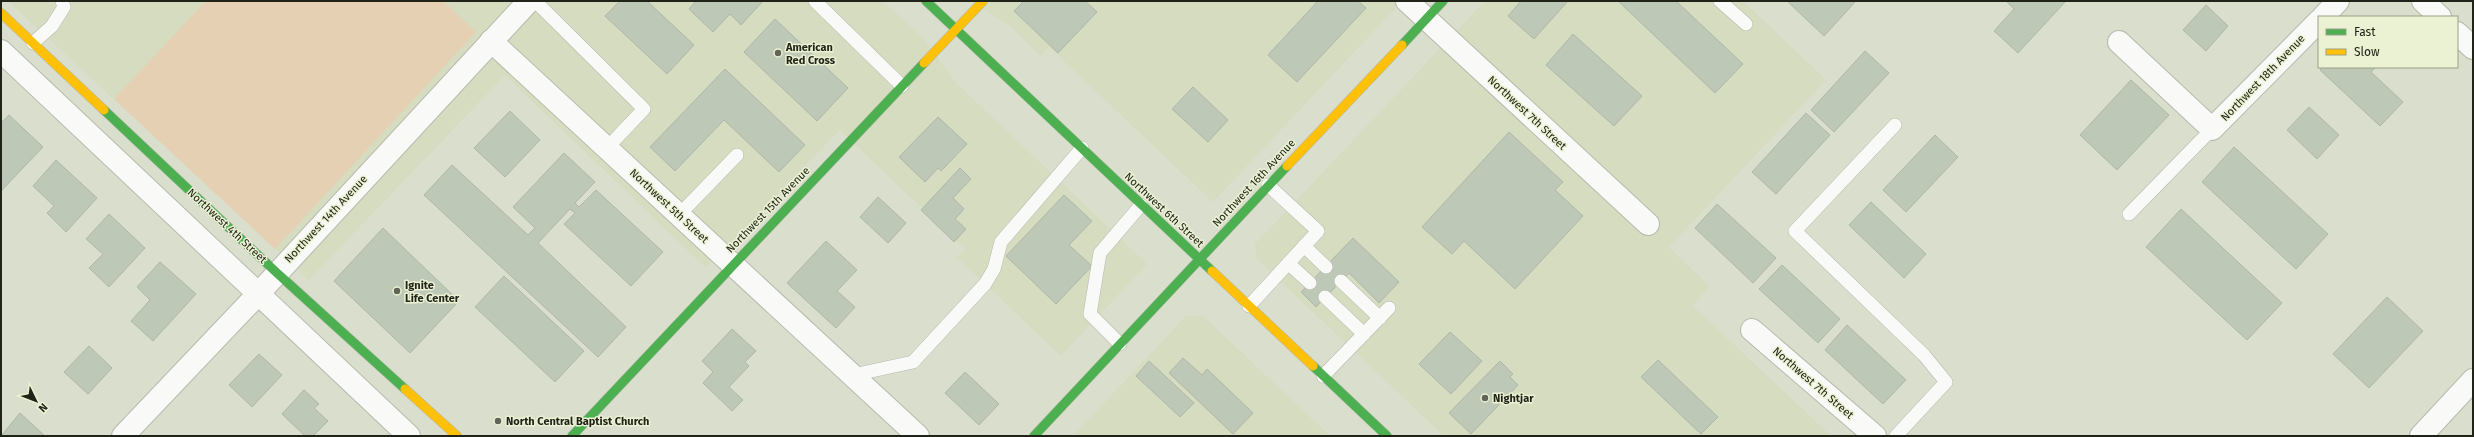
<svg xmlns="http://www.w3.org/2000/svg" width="2474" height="437" viewBox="0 0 2474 437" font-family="'Fira Sans',sans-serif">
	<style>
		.built { fill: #d6dcbf }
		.green { fill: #e6d0b3 }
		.building { fill: #bdc8b6; stroke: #b0b6a9 }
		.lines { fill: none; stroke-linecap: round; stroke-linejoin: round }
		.lane-casing { stroke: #b7baac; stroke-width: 14 }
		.street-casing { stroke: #b7baac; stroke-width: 24 }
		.fast-casing { stroke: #b7baac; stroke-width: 10 }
		.slow-casing { stroke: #b7baac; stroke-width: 10 }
		.lane { stroke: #f9faf8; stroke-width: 13 }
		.street { stroke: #f9faf8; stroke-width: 22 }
		.fast { stroke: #4caf50; stroke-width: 9 }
		.slow { stroke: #ffc107; stroke-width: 9 }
		.poi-dot { fill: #616457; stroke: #ebf2d3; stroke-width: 1.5 }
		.labels { text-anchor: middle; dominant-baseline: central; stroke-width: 3; stroke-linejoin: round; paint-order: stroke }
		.poi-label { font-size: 11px; font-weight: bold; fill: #202317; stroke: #ebf2d3; text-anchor: start }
		.street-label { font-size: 11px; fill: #202317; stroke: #ebf2d3 }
	</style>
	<rect width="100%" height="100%" fill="#dadecd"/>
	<g class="built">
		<path d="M8,1H883L924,39L954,81L1147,264L1061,356L957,257L965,249L840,130L706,268L505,75L309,280Z"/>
		<path d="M971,1H1402L1213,202L1049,47L1041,56L1009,25Z"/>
		<path d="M1485,1H1743L1826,80L1669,247L1709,286L1693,306L1831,436H1444L1257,259L1255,244Z"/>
		<path d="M1186,316H1203L1330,436H1073Z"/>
	</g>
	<path class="green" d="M206,1H443L476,32L275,249L114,99Z"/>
	<g class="building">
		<path d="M620,1H647L694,45L667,74L605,16Z"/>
		<path d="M696,1H763L741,25L730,14L713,32L689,9Z"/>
		<path d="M1024,1H1085L1097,12L1058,53L1014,11Z"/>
		<path d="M1318,1H1358L1366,8L1297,82L1268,55Z"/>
		<path d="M1521,1H1568L1534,39L1508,16Z"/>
		<path d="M1618,1H1676L1743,64L1715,93Z"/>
		<path d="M1787,1H1856L1824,36Z"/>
		<path d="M2008,1H2066L2018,53L1994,31L2014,9L2007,2Z"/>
		<path d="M2206,5L2228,26L2206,51L2183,30Z"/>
		<path d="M775,19L848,88L817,121L744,52Z"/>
		<path d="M1573,34L1642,96L1614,126L1546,65Z"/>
		<path d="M1865,51L1889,73L1834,132L1811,110Z"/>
		<path d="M2322,67H2376L2371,72L2403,102L2380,126L2320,70Z"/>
		<path d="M725,69L805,145L779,172L724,120L675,171L650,147Z"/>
		<path d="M2131,80L2169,115L2117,170L2080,135Z"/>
		<path d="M1193,87L1228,120L1208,142L1172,109Z"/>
		<path d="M2309,107L2339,135L2317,159L2287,130Z"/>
		<path d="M510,111L540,140L505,177L474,148Z"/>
		<path d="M1806,113L1830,135L1776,194L1752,172Z"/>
		<path d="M9,115L43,147L1,191V123Z"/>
		<path d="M938,117L967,144L941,171L938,168L925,182L899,157Z"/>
		<path d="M1509,132L1563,182L1555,190L1583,216L1515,289L1464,241L1452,254L1422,227Z"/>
		<path d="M1935,135L1958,157L1906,212L1883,190Z"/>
		<path d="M2234,147L2328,234L2296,269L2202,182Z"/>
		<path d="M564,153L595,182L575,203L579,207L596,190L663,252L631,286L564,224L575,213L570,209L538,243L626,327L598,357L424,195L452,165L528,235L535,228L513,207Z"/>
		<path d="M56,160L97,198L66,232L47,213L54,206L33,186Z"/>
		<path d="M960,168L971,179L953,198L964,209L955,219L966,229L954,242L921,210Z"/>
		<path d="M1064,195L1092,221L1069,245L1092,266L1056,304L1006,256Z"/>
		<path d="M878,197L906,223L888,243L860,217Z"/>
		<path d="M1871,202L1926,254L1904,278L1849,225Z"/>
		<path d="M1717,204L1776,258L1753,283L1695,228Z"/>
		<path d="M2181,209L2282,303L2247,340L2146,247Z"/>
		<path d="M109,214L145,248L109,287L89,268L103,254L86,239Z"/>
		<path d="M383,228L459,301L410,353L334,281Z"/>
		<path d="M1353,238L1399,282L1379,303L1349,273L1316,307L1301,292Z"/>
		<path d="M826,241L857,270L837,291L855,307L836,328L787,283Z"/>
		<path d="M160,262L196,294L153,341L131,321L150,300L137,287Z"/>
		<path d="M1782,265L1840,319L1818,343L1759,289Z"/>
		<path d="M504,276L584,351L555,382L475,307Z"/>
		<path d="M2387,297L2423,331L2369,388L2333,354Z"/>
		<path d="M1847,325L1906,380L1883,404L1825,350Z"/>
		<path d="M732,329L756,351L745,362L749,366L729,387L743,400L732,411L703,383L713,372L702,361Z"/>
		<path d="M1450,332L1482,361L1451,394L1419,364Z"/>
		<path d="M89,346L112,368L88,394L64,372Z"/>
		<path d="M259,354L282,375L252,407L229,385Z"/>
		<path d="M1183,358L1202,375L1207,369L1253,413L1233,434L1169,373Z"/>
		<path d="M1658,360L1718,417L1701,434L1641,377Z"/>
		<path d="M1149,361L1194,403L1180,417L1136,376Z"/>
		<path d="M1500,361L1513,374L1510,377L1518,385L1471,434L1449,413Z"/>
		<path d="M965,372L999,404L979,425L945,393Z"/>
		<path d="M304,390L319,404L314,408L328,421L313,436H305L282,414Z"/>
		<path d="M20,413L45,436H1Z"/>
	</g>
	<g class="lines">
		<g class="lane-casing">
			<g id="lane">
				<path d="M535,1L644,109L607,148"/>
				<path d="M815,1L902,86"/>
				<path d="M1720,1L1746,24"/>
				<path d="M33,43L52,26L64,7L62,1"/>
				<path d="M1895,125L1795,231L1924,355L1946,382L1896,436"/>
				<path d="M2129,214L2212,129"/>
				<path d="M679,215L737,155"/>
				<path d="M1304,246L1326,267"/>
				<path d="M1288,263L1310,283"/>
				<path d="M1341,281L1380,318"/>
				<path d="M1325,297L1364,334"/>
				<path d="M1249,306L1318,231L1268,185"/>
				<path d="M1120,344L1090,314L1100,253L1141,205"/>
				<path d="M853,375L913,362L985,284L994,269L1001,242L1082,148"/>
				<path d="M1323,376L1389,308"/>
			</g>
		</g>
		<g class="street-casing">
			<g id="street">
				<path d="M1407,1L1648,224"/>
				<path d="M2423,1L2440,17"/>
				<path d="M2323,17L2338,1"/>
				<path d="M2457,33L2473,48"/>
				<path d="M491,41L918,436"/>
				<path d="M2119,42L2212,129L2319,21"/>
				<path d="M1,51L409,436"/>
				<path d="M1752,330L1875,436"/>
				<path d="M123,436L259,293L529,1"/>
				<path d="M2421,436L2473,380"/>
			</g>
		</g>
		<g class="fast-casing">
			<g id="fast">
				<path d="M926,1L1212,271"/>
				<path d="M1402,45L1443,1"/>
				<path d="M104,110L277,273L405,389"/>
				<path d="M1313,366L1387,436"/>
				<path d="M572,436L924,63"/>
				<path d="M1034,436L1287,166"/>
			</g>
		</g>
		<g class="slow-casing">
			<g id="slow">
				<path d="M1,13L104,110"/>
				<path d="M924,63L983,1"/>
				<path d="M1287,166L1402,45"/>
				<path d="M1212,271L1313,366"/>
				<path d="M405,389L457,436"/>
			</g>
		</g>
		<use href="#lane" class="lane"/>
		<use href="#street" class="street"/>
		<use href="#fast" class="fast"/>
		<use href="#slow" class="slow"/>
	</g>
	<g class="poi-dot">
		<circle cx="778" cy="53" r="4"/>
		<circle cx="397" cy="291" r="4"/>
		<circle cx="1485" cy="398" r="4"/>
		<circle cx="498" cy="421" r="4"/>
	</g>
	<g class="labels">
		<g class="poi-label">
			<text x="786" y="47">American<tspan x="786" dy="13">Red Cross</tspan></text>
			<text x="405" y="285">Ignite<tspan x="405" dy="13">Life Center</tspan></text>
			<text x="1493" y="398">Nightjar</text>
			<text x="506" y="421">North Central Baptist Church</text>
		</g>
		<g class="street-label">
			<text transform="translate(2263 78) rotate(-46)">Northwest 18th Avenue</text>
			<text transform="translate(1527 113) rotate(43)">Northwest 7th Street</text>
			<text transform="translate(1254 183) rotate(-47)">Northwest 16th Avenue</text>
			<text transform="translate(669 206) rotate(43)">Northwest 5th Street</text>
			<text transform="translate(768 210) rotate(-46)">Northwest 15th Avenue</text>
			<text transform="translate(1164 210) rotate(43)">Northwest 6th Street</text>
			<text transform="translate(326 219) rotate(-47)">Northwest 14th Avenue</text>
			<text transform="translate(227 226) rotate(43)">Northwest 4th Street</text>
			<text transform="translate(1813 383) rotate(41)">Northwest 7th Street</text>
		</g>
	</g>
	<rect width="2474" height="437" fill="none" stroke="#202317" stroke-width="4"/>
	<rect x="2318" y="16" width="140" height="52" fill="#ebf2d3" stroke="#9a9f88"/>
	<rect x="2326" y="29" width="20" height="6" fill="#4caf50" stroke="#9a9f88"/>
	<text x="2354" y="36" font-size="12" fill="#202317">Fast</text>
	<rect x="2326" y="49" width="20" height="6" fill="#ffc107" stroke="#9a9f88"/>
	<text x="2354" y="56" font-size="12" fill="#202317">Slow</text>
	<g transform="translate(36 401) rotate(133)" stroke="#ebf2d3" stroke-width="3" paint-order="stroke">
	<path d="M0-3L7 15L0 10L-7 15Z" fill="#202317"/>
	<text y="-6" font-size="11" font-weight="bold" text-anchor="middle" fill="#202317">N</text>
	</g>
</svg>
